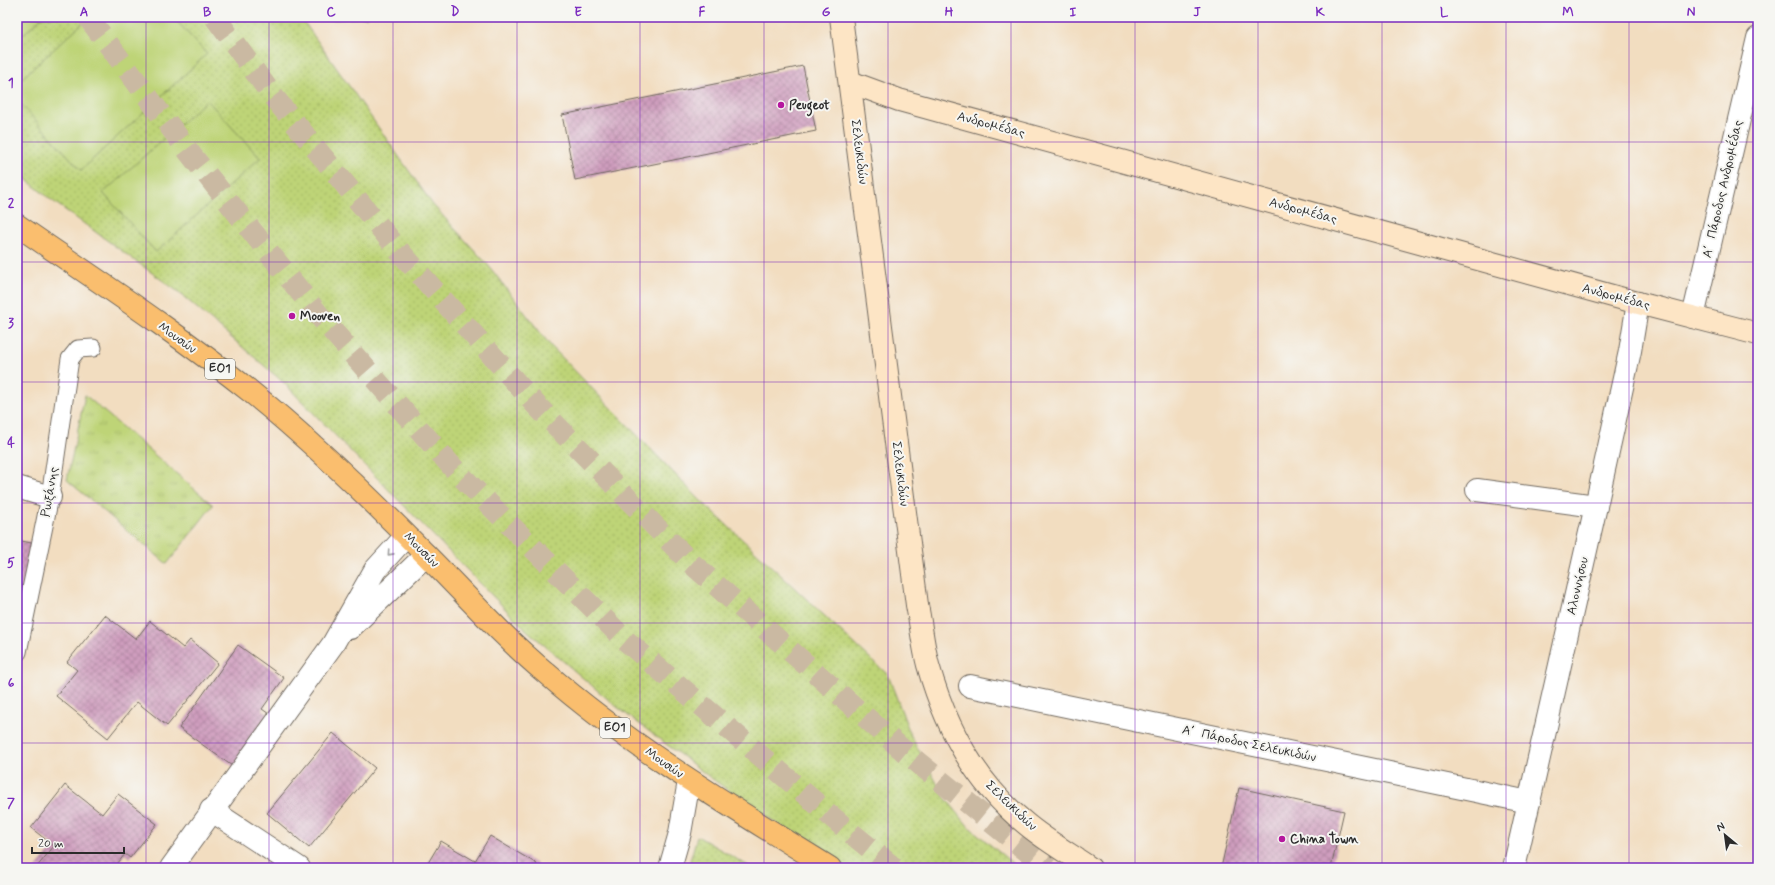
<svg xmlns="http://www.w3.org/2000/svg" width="1775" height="885" viewBox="0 0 1775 885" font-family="Mynerve,sans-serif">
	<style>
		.grass { fill: url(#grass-dots); stroke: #748051 }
		.park { fill: url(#park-tufts); stroke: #748051 }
		.pitch { fill: #bed477; stroke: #748051 }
		.building { fill: url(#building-cross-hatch) }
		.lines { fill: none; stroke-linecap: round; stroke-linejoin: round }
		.highway-tunnel { stroke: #cab9a2; stroke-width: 22; stroke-dasharray: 22 11; stroke-linecap: butt }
		.lane-casing { stroke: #71695f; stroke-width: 19 }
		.street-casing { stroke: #71695f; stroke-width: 24 }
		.secondary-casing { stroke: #71695f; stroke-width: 24 }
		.primary-casing { stroke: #71695f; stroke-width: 24 }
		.lane { stroke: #fff; stroke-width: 17 }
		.street { stroke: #fff; stroke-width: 22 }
		.secondary { stroke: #fde5c5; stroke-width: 22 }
		.primary { stroke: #fabe6e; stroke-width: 22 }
		.oneway { stroke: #a0a0a0 }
		.grid { fill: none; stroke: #7b2cbf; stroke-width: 1; stroke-opacity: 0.55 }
		.poi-dot { fill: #b5179e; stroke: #f6f6f2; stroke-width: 1.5 }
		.labels { text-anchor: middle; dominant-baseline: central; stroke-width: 4; stroke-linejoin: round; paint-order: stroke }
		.shield { fill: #f6f6f2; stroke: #686867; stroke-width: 1 }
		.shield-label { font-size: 12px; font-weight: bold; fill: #2b2b2b }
		.poi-label { font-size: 13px; font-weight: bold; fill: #2b2b2b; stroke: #f6f6f2; text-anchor: start }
		.street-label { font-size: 13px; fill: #2b2b2b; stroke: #f6f6f2 }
		.neatline { fill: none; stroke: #7b2cbf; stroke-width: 1.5 }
		.grid-label { font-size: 13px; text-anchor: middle; font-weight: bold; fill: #7b2cbf }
	</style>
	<defs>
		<pattern id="grass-dots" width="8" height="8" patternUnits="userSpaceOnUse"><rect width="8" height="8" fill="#bed477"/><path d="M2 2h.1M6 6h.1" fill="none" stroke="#a3b667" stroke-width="1.8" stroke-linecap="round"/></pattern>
		<pattern id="park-tufts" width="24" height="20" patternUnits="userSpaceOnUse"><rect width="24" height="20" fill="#bed477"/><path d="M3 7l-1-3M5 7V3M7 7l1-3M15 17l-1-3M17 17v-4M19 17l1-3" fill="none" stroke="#a3b667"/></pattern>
		<pattern id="building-cross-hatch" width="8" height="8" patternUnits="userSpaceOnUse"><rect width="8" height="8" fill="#cf9dbe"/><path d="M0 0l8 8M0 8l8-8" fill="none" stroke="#a8809b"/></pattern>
	</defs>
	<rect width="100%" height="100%" fill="#f6f6f2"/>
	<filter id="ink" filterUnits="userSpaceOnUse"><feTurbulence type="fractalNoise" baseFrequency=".025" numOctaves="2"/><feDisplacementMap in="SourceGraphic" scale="8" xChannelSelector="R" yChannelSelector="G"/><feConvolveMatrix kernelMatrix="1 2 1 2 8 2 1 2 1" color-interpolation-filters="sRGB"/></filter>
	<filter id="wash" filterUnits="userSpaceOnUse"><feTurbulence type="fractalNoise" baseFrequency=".012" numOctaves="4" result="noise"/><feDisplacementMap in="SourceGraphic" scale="16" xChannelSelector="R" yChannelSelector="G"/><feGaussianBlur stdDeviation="0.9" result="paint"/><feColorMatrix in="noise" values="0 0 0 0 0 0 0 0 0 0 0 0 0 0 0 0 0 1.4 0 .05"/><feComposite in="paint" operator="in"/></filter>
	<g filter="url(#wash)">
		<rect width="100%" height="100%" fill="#f2ddc0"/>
		<g class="grass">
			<path d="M17,17H367L304,22L433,205L488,265L550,345L700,500L888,675L911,736L944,796L968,826L1018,868H842L715,781L617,707L523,627L282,381L177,291L50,199L17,172Z"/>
			<path d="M697,836L752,868H688Z"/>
		</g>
		<path class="park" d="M85,395L213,505L167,564L67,480Z"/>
		<g class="pitch">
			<path d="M17,17H42L17,40Z"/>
			<path d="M89,17H173L207,54L81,170L17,100V83Z"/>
			<path d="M207,100L260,158L156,252L103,193Z"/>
		</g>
		<g id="blocks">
			<g class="building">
				<path d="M803,66L816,131L575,180L562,115Z"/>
				<path d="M17,540L36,544L17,621Z"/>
				<path d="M105,615L136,639L150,621L183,648L190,640L218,663L167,726L137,702L108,738L56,696L77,670L67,662Z"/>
				<path d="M238,645L284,678L262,709L272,716L235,768L179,728Z"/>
				<path d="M333,733L375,768L309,848L267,813Z"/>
				<path d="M65,785L102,814L118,794L157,824L130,858L125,854L114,868H36L54,846L31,828Z"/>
				<path d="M1239,788L1344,811L1331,868H1221Z"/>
				<path d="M490,836L537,864L535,868H425L441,841L475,861Z"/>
			</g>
		</g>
	</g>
	<g filter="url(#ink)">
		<use href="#blocks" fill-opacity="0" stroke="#71695f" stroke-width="1"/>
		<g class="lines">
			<g class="highway-tunnel">
				<path d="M88,17L192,156L322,319L456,471L624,639L845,828L894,868"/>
				<path d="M215,17L272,95L401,253L536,405L691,563L905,752L1048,868"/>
			</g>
			<g class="lane-casing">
				<path id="lane" d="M18,652L50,497L70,359L78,349L93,348"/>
			</g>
			<g class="street-casing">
				<g id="street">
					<path d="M1693,317L1758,38"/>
					<path d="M17,487L50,497"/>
					<path d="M1477,490L1596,506"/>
					<path d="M350,628L426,555"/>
					<path d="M970,686L1529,802"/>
					<path d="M211,810L299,868"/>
					<path d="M171,868L333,644L375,570L406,536"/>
					<path d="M670,868L680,833L689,781"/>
					<path d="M1514,868L1596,506L1630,351L1638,303"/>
				</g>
			</g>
			<g class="secondary-casing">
				<g id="secondary">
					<path d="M841,17L917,605C921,625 923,646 928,665C945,726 975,782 1025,823C1045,840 1068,853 1090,868"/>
					<path d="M850,82L899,100L1638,303L1758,334"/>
				</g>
			</g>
			<g class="primary-casing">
				<path id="primary" d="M17,225C95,279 176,332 251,392C311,440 372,500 427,556C466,595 503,637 546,673C633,749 732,807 830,868"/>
			</g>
			<use href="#lane" class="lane"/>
			<use href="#street" class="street"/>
			<use href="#secondary" class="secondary"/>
			<use href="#primary" class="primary"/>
		</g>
		<defs><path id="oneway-chevron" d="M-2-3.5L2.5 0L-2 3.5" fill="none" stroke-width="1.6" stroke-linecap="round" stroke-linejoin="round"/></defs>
		<use class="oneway" href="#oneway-chevron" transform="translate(390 553) rotate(132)"/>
	</g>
	<path class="grid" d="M146,17V868M269,17V868M393,17V868M517,17V868M640,17V868M764,17V868M888,17V868M1011,17V868M1135,17V868M1258,17V868M1382,17V868M1506,17V868M1629,17V868M17,142H1758M17,262H1758M17,382H1758M17,503H1758M17,623H1758M17,743H1758"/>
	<g class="poi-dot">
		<circle cx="781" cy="105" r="4"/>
		<circle cx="292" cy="316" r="4"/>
		<circle cx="1282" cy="839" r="4"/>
	</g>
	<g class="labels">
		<g class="shield">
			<rect x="205" y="359" width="30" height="20" rx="3"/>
			<rect x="600" y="718" width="30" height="20" rx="3"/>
		</g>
		<g class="shield-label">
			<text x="220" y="369">ΕΟ1</text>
			<text x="615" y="728">ΕΟ1</text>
		</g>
		<g class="poi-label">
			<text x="789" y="105">Peugeot</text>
			<text x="300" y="316">Mooven</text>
			<text x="1290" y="839">China Town</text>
		</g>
		<g class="street-label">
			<text transform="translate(991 125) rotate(15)">Ανδρομέδας</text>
			<text transform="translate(859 152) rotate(83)">Σελευκιδών</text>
			<text transform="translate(1723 189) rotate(-77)">Α΄ Πάροδος Ανδρομέδας</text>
			<text transform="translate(1303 211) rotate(15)">Ανδρομέδας</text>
			<text transform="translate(1616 297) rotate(15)">Ανδρομέδας</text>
			<text transform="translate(177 338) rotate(36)">Μουσών</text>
			<text transform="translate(900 474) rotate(83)">Σελευκιδών</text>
			<text transform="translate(50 492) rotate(-80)">Ρωξάνης</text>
			<text transform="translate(421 550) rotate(45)">Μουσών</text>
			<text transform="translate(1578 586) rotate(-77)">Αλοννήσου</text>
			<text transform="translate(1249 744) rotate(12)">Α΄ Πάροδος Σελευκιδών</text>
			<text transform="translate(664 763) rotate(35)">Μουσών</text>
			<text transform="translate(1011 806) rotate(44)">Σελευκιδών</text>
		</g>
	</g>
	<rect width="1775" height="885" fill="none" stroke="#f6f6f2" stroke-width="44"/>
	<g transform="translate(1725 835) rotate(331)" stroke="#f6f6f2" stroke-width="3" paint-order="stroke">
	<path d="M0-3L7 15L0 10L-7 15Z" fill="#2b2b2b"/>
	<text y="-6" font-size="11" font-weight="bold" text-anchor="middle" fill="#2b2b2b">N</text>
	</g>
	<path d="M32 847v6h92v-6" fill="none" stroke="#2b2b2b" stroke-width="2"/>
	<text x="38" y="847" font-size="12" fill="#2b2b2b" stroke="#f6f6f2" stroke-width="3" paint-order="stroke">20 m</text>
	<rect x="22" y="22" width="1731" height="841" class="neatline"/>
	<g class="grid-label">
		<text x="84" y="16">A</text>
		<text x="207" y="16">B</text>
		<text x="331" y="16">C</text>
		<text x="455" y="16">D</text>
		<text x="578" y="16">E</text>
		<text x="702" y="16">F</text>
		<text x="826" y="16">G</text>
		<text x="949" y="16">H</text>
		<text x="1073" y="16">I</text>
		<text x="1197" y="16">J</text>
		<text x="1320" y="16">K</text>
		<text x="1444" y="16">L</text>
		<text x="1568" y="16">M</text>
		<text x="1691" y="16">N</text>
		<text x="11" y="87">1</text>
		<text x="11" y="207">2</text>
		<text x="11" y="327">3</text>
		<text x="11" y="447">4</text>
		<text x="11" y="567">5</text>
		<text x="11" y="687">6</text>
		<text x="11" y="807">7</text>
	</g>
</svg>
